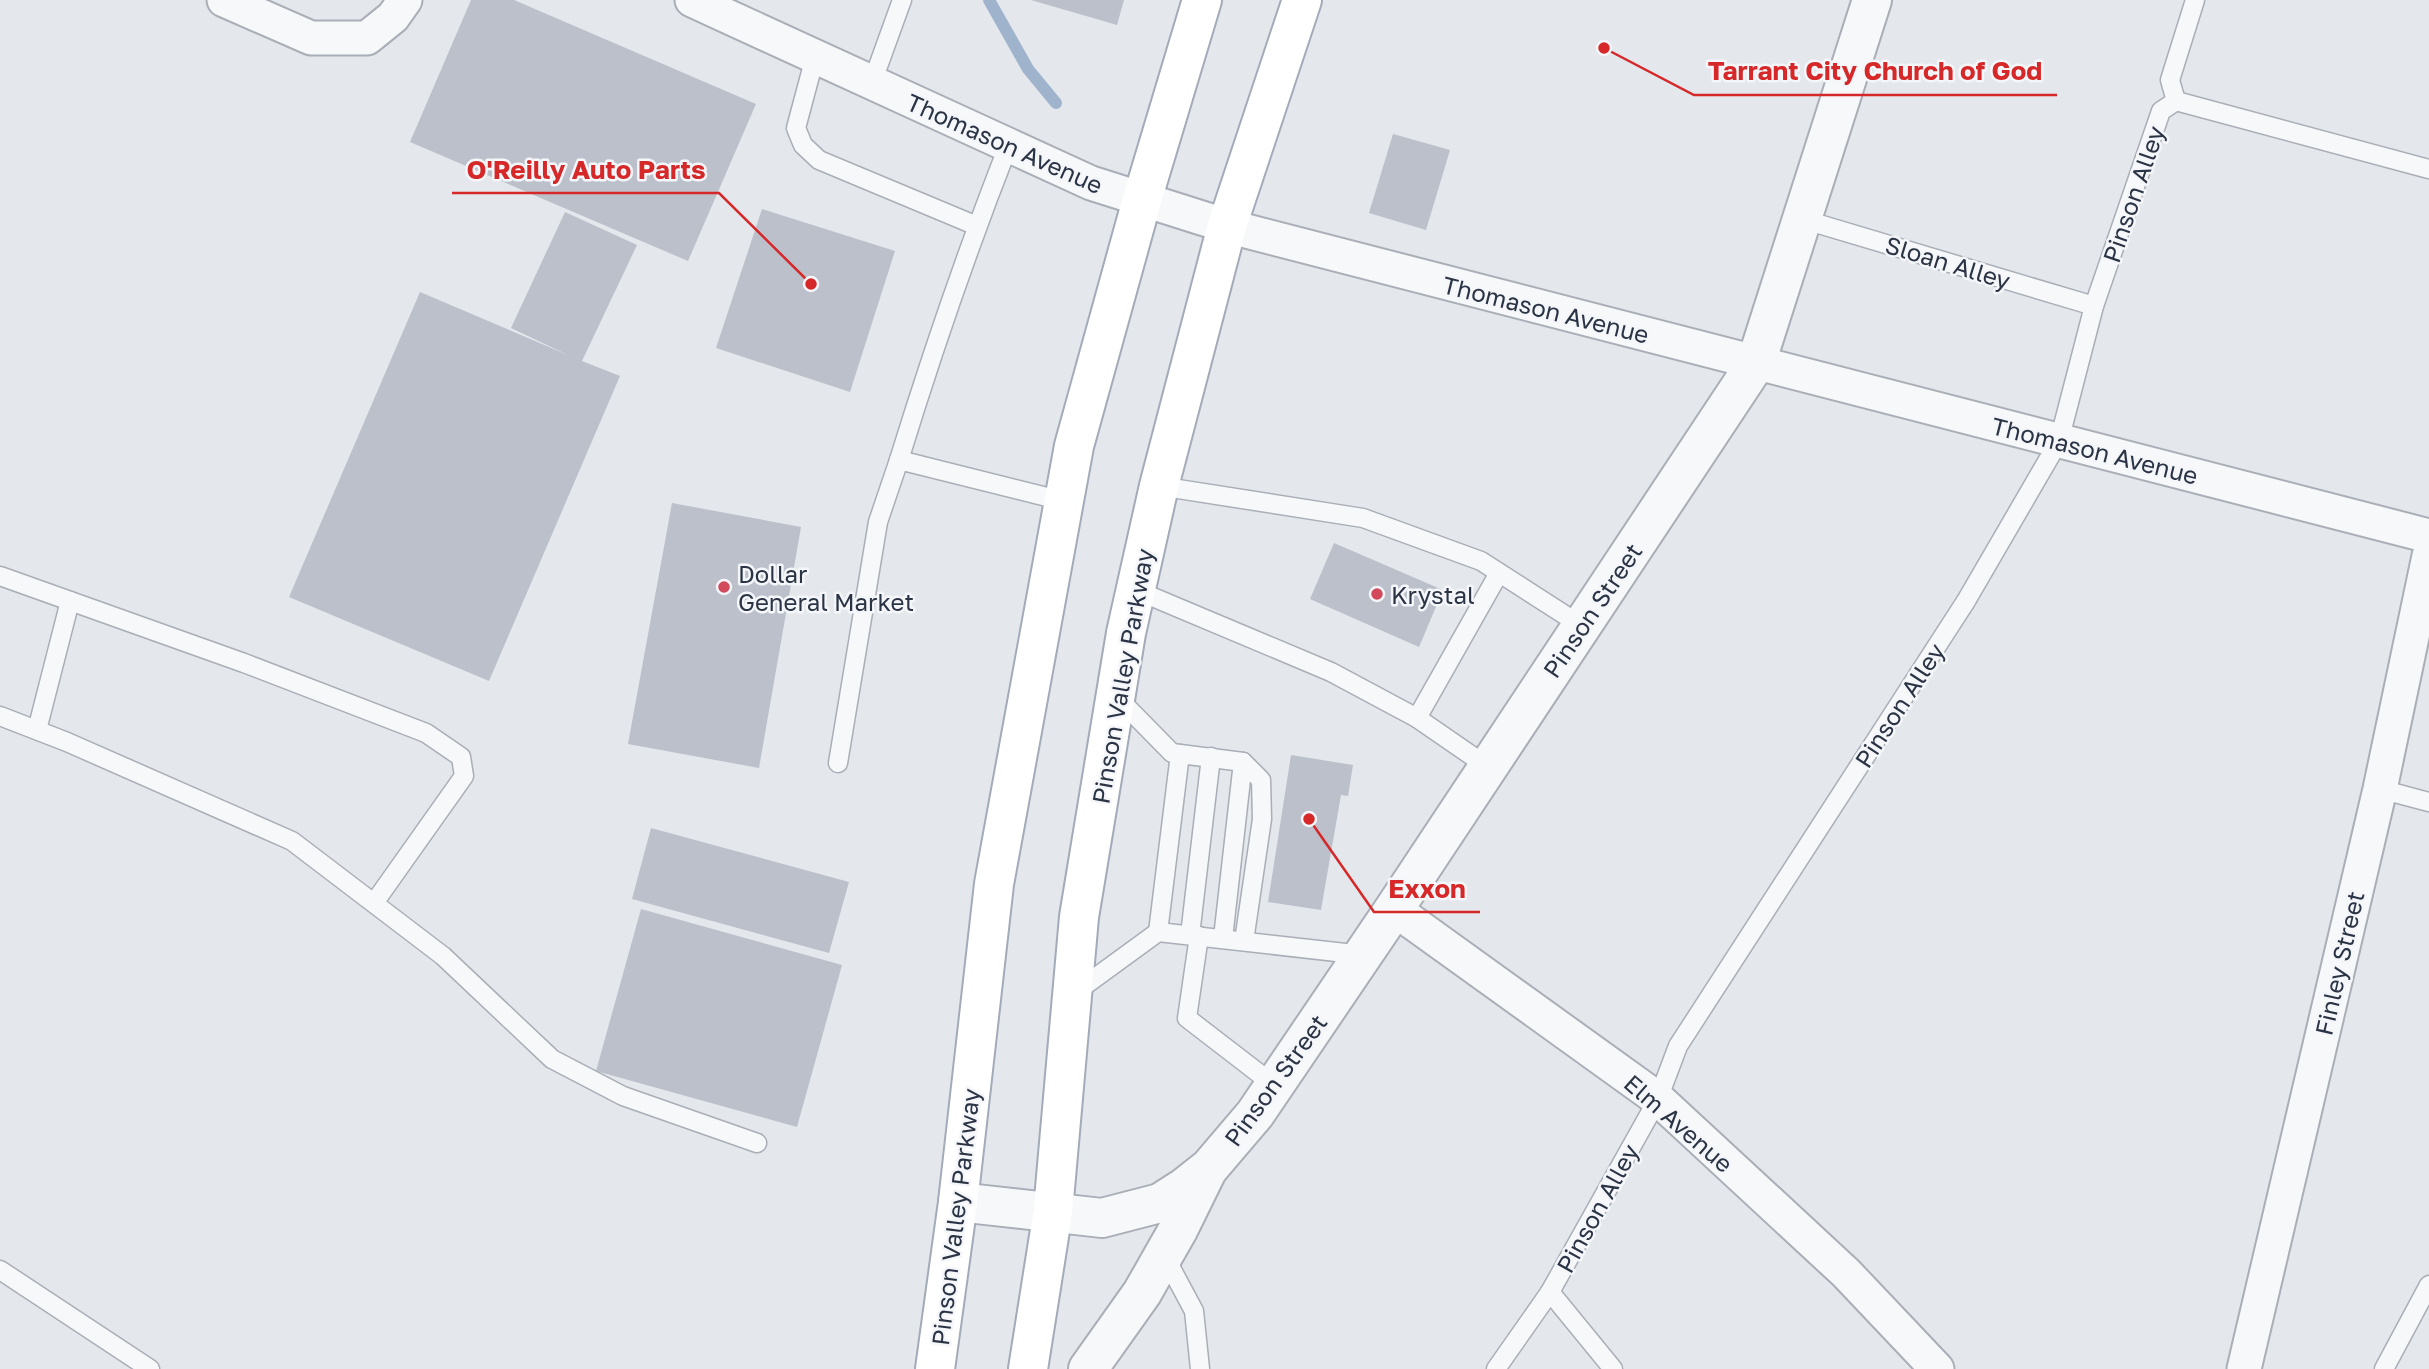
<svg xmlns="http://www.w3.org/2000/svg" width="2429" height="1369" viewBox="0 0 2429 1369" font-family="'Golos Text',sans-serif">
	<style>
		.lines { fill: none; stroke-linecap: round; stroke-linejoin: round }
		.stream { stroke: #9fb4cc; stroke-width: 12 }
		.building { fill: #bbc0ca }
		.service-casing { stroke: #a9aeb7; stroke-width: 21 }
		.minor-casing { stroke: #a9aeb7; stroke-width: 37 }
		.tertiary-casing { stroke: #a9aeb7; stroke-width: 42 }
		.primary-casing { stroke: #a3abb8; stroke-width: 42 }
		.service { stroke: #f7f8fa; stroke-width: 18 }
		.minor { stroke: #f7f8fa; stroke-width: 33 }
		.tertiary { stroke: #f7f8fa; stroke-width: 38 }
		.primary { stroke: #fff; stroke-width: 38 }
		.poi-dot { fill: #d1495b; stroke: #f4f6f9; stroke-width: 2.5 }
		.labels { text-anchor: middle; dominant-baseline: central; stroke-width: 5; stroke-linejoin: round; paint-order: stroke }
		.street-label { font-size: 24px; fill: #2b3445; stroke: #f4f6f9 }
		.poi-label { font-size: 24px; fill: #2b3445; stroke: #f4f6f9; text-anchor: start }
		.leader { fill: none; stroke: #d62828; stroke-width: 2.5 }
		.callout-dot { fill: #d62828; stroke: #f4f6f9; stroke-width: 2.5 }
		.callout-label { font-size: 26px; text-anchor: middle; font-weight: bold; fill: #d62828; stroke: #f4f6f9; stroke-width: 5; stroke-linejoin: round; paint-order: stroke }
	</style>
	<rect width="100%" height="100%" fill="#e4e7ec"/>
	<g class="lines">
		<path class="stream" d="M989,0L1028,69L1056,103"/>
	</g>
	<g class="building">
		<path d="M471,0H514L756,104L688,261L410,142Z"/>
		<path d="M1031,0H1124L1117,25Z"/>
		<path d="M1393,134L1450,150L1426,230L1369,213Z"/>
		<path d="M762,209L895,251L850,392L716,348Z"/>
		<path d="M565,212L637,245L582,361L620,376L489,681L289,597L420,292L568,355L511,328Z"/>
		<path d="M672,503L801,527L759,768L628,744Z"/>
		<path d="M1334,543L1443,590L1419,647L1310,599Z"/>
		<path d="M1291,755L1353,765L1348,796L1341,795L1321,910L1268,902Z"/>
		<path d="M651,828L849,882L829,953L632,899Z"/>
		<path d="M641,909L842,965L797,1127L596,1071Z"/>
	</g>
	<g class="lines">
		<g class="service-casing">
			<g id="service">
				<path d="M815,57L796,128L803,145L819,160L977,226"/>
				<path d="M872,83L902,0"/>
				<path d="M2176,101L2429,169"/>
				<path d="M2176,101L2170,80L2195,0"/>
				<path d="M1802,219L2094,306"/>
				<path d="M899,460C932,353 968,248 1009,144"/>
				<path d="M1159,486L1363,518L1481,561L1582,626"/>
				<path d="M0,576L244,663L426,733L461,757L464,776L374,903"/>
				<path d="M1136,590L1331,672L1417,718L1488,767"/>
				<path d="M1116,696L1172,753L1243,762L1261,780L1262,819L1244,941"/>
				<path d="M0,716L67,742L292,841L443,956L552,1059L623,1096L757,1143"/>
				<path d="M1417,718L1499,573"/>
				<path d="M37,730L70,601"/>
				<path d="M838,763L878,522L899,460L1063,501"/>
				<path d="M2380,789L2429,802"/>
				<path d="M1158,932L1180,754"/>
				<path d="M1190,935L1211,757"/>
				<path d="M1199,936L1187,1018L1274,1085"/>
				<path d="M1223,938L1243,762"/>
				<path d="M1073,994L1158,932L1363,955"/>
				<path d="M1164,1255L1194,1311L1200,1369"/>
				<path d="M0,1270L150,1369"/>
				<path d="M1550,1292L1613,1369"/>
				<path d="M1496,1369L1550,1292L1658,1099L1678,1046L1966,601L2059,441L2094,306L2161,111L2176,101"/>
				<path d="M2384,1369L2429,1285"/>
			</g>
		</g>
		<g class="minor-casing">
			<g id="minor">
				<path d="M224,0L311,38H367L393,17L405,0"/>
				<path d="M692,0L1091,183L1227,226L2429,536"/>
				<path d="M1394,909L1658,1099L1846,1273L1937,1369"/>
				<path d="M2244,1369L2380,789L2429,556"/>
			</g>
		</g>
		<g class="tertiary-casing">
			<g id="tertiary">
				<path d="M958,1202L1102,1218L1160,1203L1185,1187L1209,1168L1255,1114L1394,909L1756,363L1872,0"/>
				<path d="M1088,1369L1142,1293L1179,1228L1206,1173"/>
			</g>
		</g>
		<g class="primary-casing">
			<g id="primary">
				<path d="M935,1369L958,1202L994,884L1074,446L1142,200L1202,0"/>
				<path d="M1028,1369L1053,1211L1079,917L1126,633L1159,486L1227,226L1302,0"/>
			</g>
		</g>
		<use href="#service" class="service"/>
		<use href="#minor" class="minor"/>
		<use href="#tertiary" class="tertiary"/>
		<use href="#primary" class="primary"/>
	</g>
	<g class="poi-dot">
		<circle cx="724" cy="587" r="7"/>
		<circle cx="1377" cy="594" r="7"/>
	</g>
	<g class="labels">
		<g class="street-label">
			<text transform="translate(1005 143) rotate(24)">Thomason Avenue</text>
			<text transform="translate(2133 194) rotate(-71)">Pinson Alley</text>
			<text transform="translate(1948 262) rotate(17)">Sloan Alley</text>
			<text transform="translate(1546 309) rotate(14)">Thomason Avenue</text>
			<text transform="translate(2095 450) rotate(14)">Thomason Avenue</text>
			<text transform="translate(1592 610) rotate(-56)">Pinson Street</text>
			<text transform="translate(1122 676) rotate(-80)">Pinson Valley Parkway</text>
			<text transform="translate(1899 705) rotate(-57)">Pinson Alley</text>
			<text transform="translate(2339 963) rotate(-77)">Finley Street</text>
			<text transform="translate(1275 1080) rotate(-54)">Pinson Street</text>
			<text transform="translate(1679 1123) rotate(41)">Elm Avenue</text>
			<text transform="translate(1597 1208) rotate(-61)">Pinson Alley</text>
			<text transform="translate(955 1217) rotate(-83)">Pinson Valley Parkway</text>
		</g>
		<g class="poi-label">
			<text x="738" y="573">Dollar<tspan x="738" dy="28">General Market</tspan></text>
			<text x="1391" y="594">Krystal</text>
		</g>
	</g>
	<path class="leader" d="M1604 48L1694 95H2057M811 284L719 193H452M1309 819L1374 912H1480"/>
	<g class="callout-dot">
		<circle cx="1604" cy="48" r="7"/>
		<circle cx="811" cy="284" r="7"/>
		<circle cx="1309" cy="819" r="7"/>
	</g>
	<g class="callout-label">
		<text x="1875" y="80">Tarrant City Church of God</text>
		<text x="586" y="179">O'Reilly Auto Parts</text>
		<text x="1427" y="898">Exxon</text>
	</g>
</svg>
